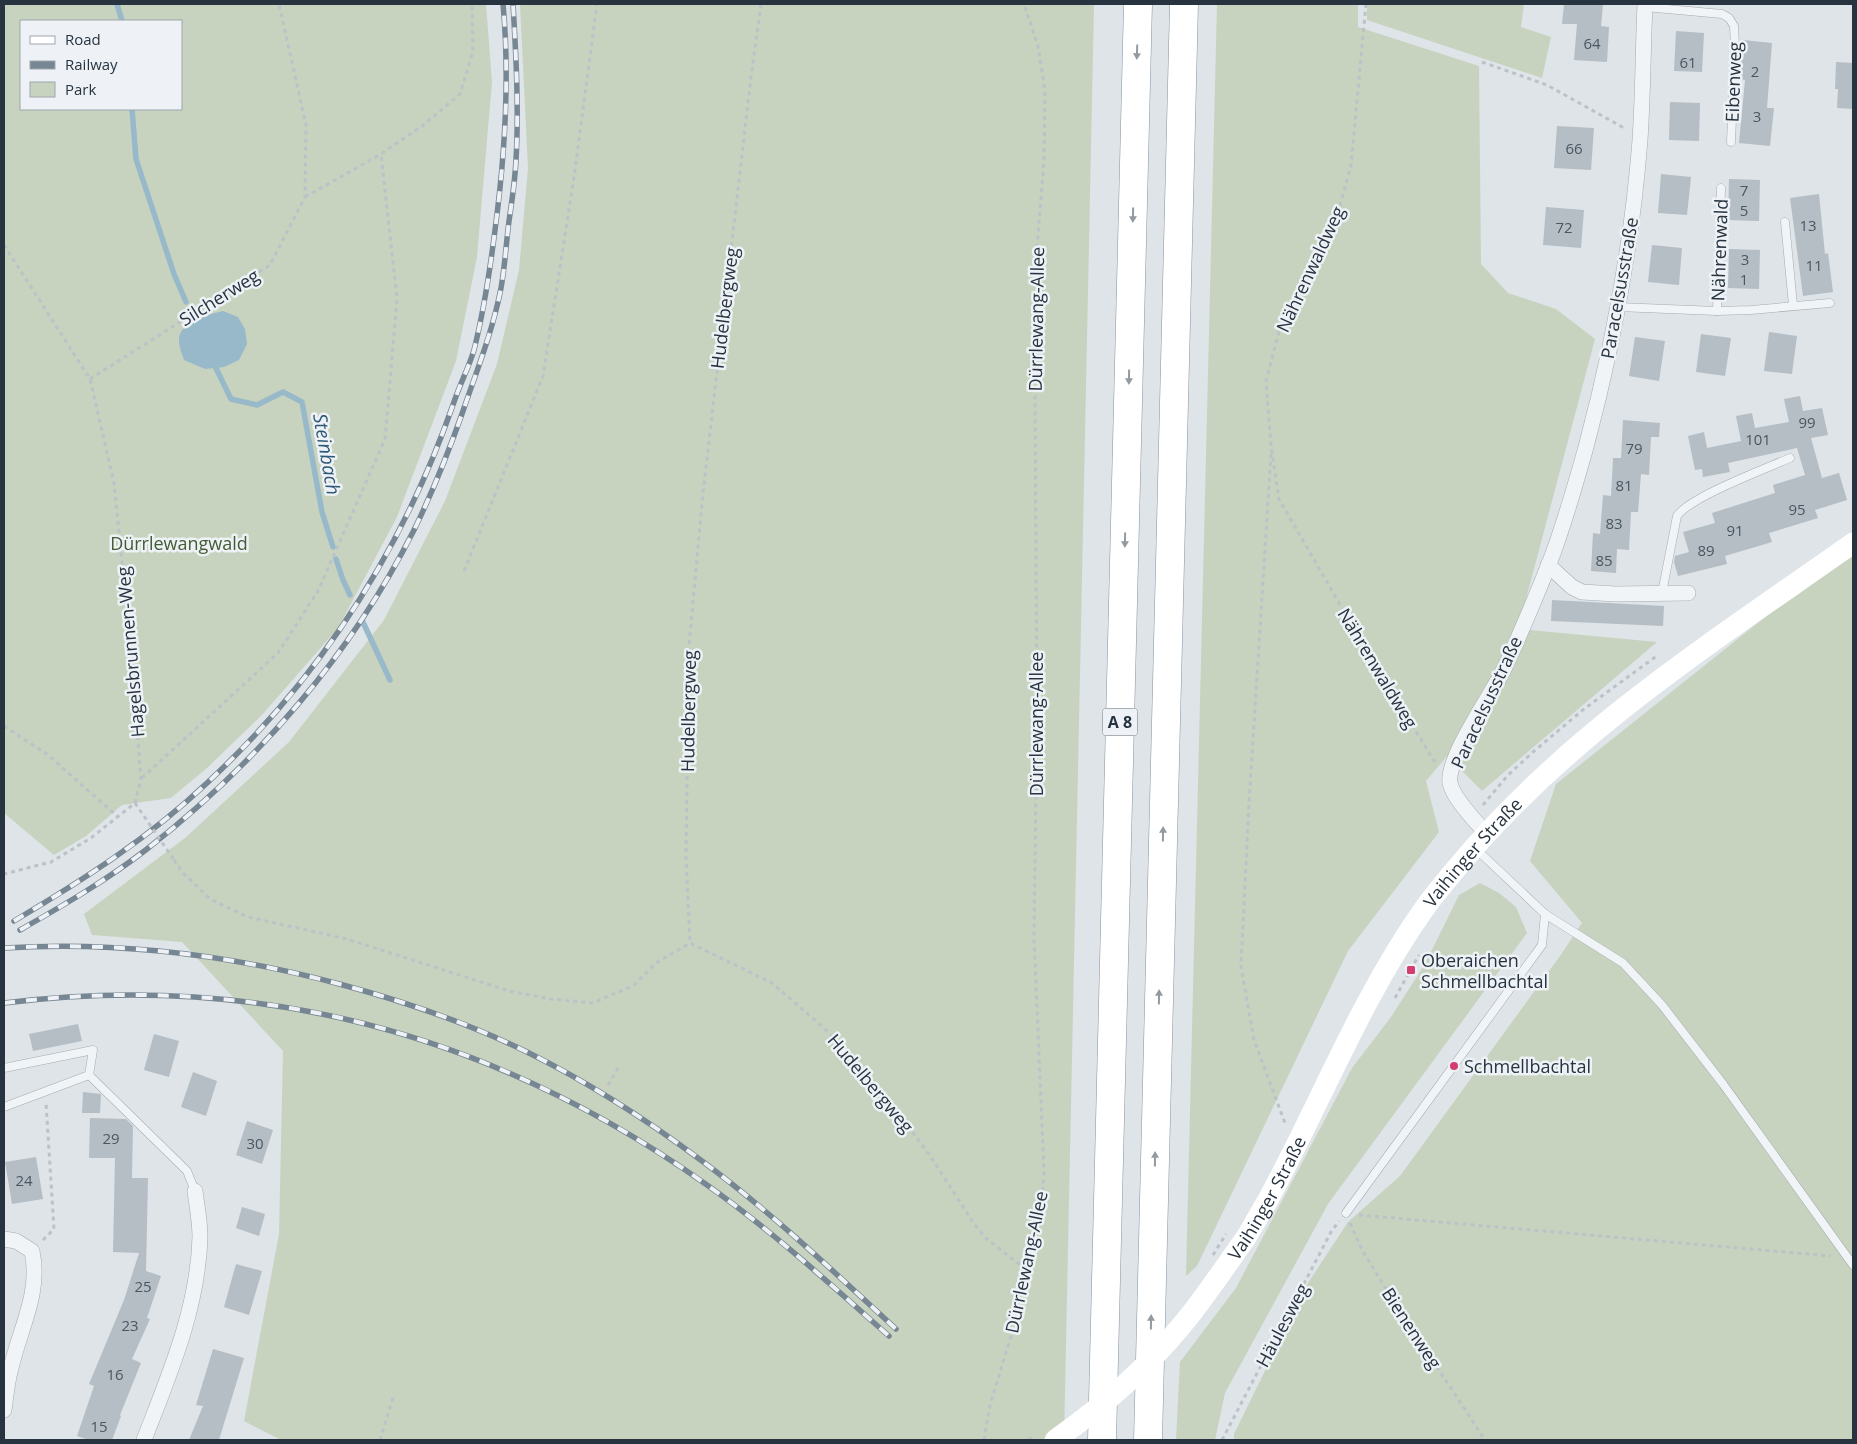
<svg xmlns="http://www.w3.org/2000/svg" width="1857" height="1444" viewBox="0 0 1857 1444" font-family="'Open Sans',sans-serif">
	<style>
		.green { fill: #c7d3bf; fill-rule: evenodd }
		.water { fill: #97b9ca }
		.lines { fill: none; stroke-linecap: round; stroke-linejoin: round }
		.stream { stroke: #97b9ca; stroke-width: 5.5 }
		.building { fill: #b5bec5 }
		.lane-casing { stroke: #a3acb2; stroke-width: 9 }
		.street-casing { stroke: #a3acb2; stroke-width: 16 }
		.highway-casing { stroke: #8594a0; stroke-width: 29 }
		.path { stroke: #bcc2c7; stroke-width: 3; stroke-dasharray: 4 4; stroke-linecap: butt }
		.lane { stroke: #f1f4f7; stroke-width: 8 }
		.street { stroke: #f1f4f7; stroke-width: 15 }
		.secondary { stroke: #fff; stroke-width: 21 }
		.highway { stroke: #fff; stroke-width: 28 }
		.rail-casing { stroke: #778693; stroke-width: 5.5 }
		.rail { stroke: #eef2f6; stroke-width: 4; stroke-dasharray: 11; stroke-linecap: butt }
		.path-bridge { stroke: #bcc2c7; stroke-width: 3; stroke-dasharray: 4 4; stroke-linecap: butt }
		.secondary-bridge { stroke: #fff; stroke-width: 21 }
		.oneway { fill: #939aa0 }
		.poi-dot { fill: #d43d6d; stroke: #eef2f6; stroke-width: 2 }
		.labels { text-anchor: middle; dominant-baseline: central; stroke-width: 5; stroke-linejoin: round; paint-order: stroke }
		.number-label { font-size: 15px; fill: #4a5661 }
		.shield { fill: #eef2f6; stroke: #636d77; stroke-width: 1 }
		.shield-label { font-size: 16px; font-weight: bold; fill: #273440 }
		.street-label { font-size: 18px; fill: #273440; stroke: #eef2f6 }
		.park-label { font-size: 18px; fill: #425c33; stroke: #eef2f6 }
		.poi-label { font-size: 18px; fill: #273440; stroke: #eef2f6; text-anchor: start }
		.water-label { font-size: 19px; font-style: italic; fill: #2f5a76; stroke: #eef2f6 }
	</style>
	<rect width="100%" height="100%" fill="#dee4e8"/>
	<g class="green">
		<path d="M4,4H486L492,82L477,257L456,361L397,517L338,628L262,715L207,768L171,798L122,805L86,836L54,855L4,813ZM21,21H181V109H21Z"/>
		<path d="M520,4H1094L1064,1440H281L244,1421L279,1234L283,1051L182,942L92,935L84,914L185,838L289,742L384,620L445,501L497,364L519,270L528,168Z"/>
		<path d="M1217,4H1358V27L1479,66L1481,264L1508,293L1556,309L1595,339L1518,629L1657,642L1482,791L1447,756L1426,781L1439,832L1348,951L1197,1266L1186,1276Z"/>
		<path d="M1367,4H1524L1521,27L1551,37L1542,78L1367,20Z"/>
		<path d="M1853,547V1440H1234V1434L1308,1283L1348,1222L1400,1176L1560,956L1582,923L1530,861L1556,784Z"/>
		<path d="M1480,883L1499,893L1516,907L1527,933L1328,1204L1225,1393L1215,1440H1176L1180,1362L1236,1288L1352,1068L1391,1017L1425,964L1459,895Z"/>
	</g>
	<path class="water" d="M223,311L238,317L245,329L247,344L239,360L224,367L205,369L184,360C182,354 179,347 179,340C178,323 209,314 223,311Z"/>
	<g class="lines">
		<g class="stream">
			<path d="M117,4L122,21"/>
			<path d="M132,109L136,159L174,274L186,302"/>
			<path d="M213,362L231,399L257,405L283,392L302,402L322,512L333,547"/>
			<path d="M336,559L343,580L350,595"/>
			<path d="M362,620L390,680"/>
		</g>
	</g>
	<g class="building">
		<path d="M1564,4H1603L1601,26L1609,27L1607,62L1574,60L1577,24H1562Z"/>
		<path d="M1676,31L1704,33L1702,72L1674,71Z"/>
		<path d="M1743,40L1772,43L1767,108H1774L1770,146L1739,143L1745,80L1739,79Z"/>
		<path d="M1836,62L1853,63V109L1837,108L1838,89H1835Z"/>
		<path d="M1670,102L1700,103L1699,141L1669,140Z"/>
		<path d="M1557,126L1594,128L1591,170L1554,168Z"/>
		<path d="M1661,174L1691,177L1687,215L1658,213Z"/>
		<path d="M1729,179L1760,180L1759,221L1728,220Z"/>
		<path d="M1819,194L1825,254L1828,253L1833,292L1803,296L1790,198Z"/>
		<path d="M1546,207L1584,210L1581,248L1543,245Z"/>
		<path d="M1652,245L1682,248L1679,285L1648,282Z"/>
		<path d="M1729,249L1760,250L1759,289L1728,288Z"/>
		<path d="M1769,332L1797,336L1792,374L1764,371Z"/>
		<path d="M1701,334L1731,338L1725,376L1696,372Z"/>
		<path d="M1635,337L1665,341L1659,381L1629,376Z"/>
		<path d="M1800,396L1803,411L1822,408L1828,435L1811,438L1822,478L1839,473L1847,500L1815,510L1818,518L1769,533L1772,542L1725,556L1727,564L1678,576L1674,562L1675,556L1689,552L1683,532L1715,523L1712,513L1775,493L1773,485L1805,475L1797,448L1728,463L1730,472L1703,477L1702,469L1695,470L1688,436L1704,432L1707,448L1741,441L1736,416L1752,413L1755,428L1789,422L1784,399Z"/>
		<path d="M1623,420L1660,423L1659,437H1651L1649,475L1641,474L1638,512H1631L1629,550L1617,549L1616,573L1591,571L1593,533L1600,534L1603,495L1611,496L1613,458H1621Z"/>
		<path d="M1552,600L1664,606L1663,626L1551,621Z"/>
		<path d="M78,1024L82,1041L33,1051L29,1034Z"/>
		<path d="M154,1034L179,1041L169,1077L144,1070Z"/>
		<path d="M193,1072L217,1081L206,1116L181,1107Z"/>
		<path d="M83,1092L101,1094L100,1113H82Z"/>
		<path d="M90,1118L126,1119L133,1126L132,1178H148L146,1271L161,1276L147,1318L150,1319L132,1359L141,1363L120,1415L121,1416L112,1440H89L77,1436L94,1386L89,1384L124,1300L139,1253L113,1252L115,1158H89Z"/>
		<path d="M247,1121L273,1130L262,1164L236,1155Z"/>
		<path d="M36,1157L43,1199L12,1204L5,1162Z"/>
		<path d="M242,1207L265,1214L259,1236L236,1228Z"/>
		<path d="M236,1264L262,1271L249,1315L224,1307Z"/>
		<path d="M213,1349L244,1358L219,1440H189L203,1406L196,1405Z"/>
	</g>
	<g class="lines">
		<g class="lane-casing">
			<g id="lane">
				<path d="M1645,7L1722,14L1729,18L1734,26L1735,46L1731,142"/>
				<path d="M1785,222L1793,305"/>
				<path d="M1618,307L1717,311L1751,310L1830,303"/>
				<path d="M1717,311L1721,188"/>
				<path d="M1662,593L1677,516C1690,497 1765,469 1790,458"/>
				<path d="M1476,849L1545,914L1623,963L1662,1005L1723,1084L1853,1265"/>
				<path d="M4,1068L93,1050L89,1075"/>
				<path d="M4,1107L89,1075L187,1171L195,1191"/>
				<path d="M1346,1213L1542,945L1545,914"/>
			</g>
		</g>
		<g class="street-casing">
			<g id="street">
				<path d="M1548,565L1572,587L1582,592L1616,594L1688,593"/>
				<path d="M1486,833C1476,822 1453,798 1450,783C1446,758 1492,694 1504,669C1520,635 1535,599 1549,564C1564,526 1575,486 1586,447C1613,346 1632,244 1640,140C1643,95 1643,49 1645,4"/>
				<path d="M4,1239L16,1241L32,1251C41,1293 20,1328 11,1368C7,1382 6,1396 4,1410"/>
				<path d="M144,1440C169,1375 198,1309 200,1237C200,1222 197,1206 195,1191"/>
			</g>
		</g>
		<g class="highway-casing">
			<g id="highway">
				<path d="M1102,1440L1138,4"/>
				<path d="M1148,1440L1184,4"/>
			</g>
		</g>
		<g class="path">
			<path d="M761,4L751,77L703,493L689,646L686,857L690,943L772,983L825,1029L873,1081L929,1154L974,1224L987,1239L1016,1262L1029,1269"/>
			<path d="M1366,4L1351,166L1336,220L1280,328L1266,381L1271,446L1279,499L1361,641L1436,764"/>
			<path d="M1482,62L1547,85L1624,128"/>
			<path d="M305,197L381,154L422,126L460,94L473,51L472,4"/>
			<path d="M4,245L90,379L114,483L131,650L141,779L135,803L91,838L51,862L4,874"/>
			<path d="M90,379L270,265L305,197L306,125L279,4"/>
			<path d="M1271,454L1249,803L1241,966L1254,1040L1285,1123"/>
			<path d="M464,571L543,376L574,177L597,4"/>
			<path d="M4,726L48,755L118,817"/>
			<path d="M142,778L278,653L318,591L385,439L397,299L381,154"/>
			<path d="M1483,805L1508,775L1533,752L1584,709L1658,655"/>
			<path d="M174,860L183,873L210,899L248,917L347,939L509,991L551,999L592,1003L633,986L656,963L690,943"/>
			<path d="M1395,998L1419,955"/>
			<path d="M608,1085L618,1068"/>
			<path d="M1359,1215L1831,1256"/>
			<path d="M1350,1223L1362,1250L1393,1300L1485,1440"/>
			<path d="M43,1240L54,1229L46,1103"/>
			<path d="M380,1440L394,1394"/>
			<path d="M984,1440L990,1405L1011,1336L1029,1269L1041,1212L1044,1172L1034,938L1037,709L1035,407L1036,261L1044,160L1045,91L1038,46L1024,4"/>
			<path d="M1028,1440L1032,1438"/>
			<path d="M1222,1440L1331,1232L1339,1221"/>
		</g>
		<use href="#lane" class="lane"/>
		<use href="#street" class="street"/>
		<path class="secondary" id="s1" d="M1221,1273L1247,1236L1269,1198C1321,1102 1361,998 1424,909C1439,888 1456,869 1472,850C1580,726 1720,637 1853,543"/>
		<use href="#highway" class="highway"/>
		<g class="rail-casing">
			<g id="rail">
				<path d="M14,921C83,880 149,838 207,783C322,676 403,549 454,402C460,384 469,367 474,350C484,310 490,270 495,230C505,155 510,79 503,4"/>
				<path d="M20,930C64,905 107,880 147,849C257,763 351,655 414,530C433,491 449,451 463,411C477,370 493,330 501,288C505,266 506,244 509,221C512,201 515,181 516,160C519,109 516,55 513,4"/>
				<path d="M4,948C118,941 232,955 343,985C406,1002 468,1023 527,1052C588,1082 647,1120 702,1161C771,1212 833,1271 896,1329"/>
				<path d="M4,1003C262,971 495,1035 707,1185C771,1230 830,1284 889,1336"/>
			</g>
		</g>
		<use href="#rail" class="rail"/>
		<g class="path-bridge">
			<path d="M135,803L174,860"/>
			<path d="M1213,1255L1226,1234"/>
		</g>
		<path class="secondary-bridge" d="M1055,1440C1102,1407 1145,1370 1182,1325C1196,1309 1208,1291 1221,1273"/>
	</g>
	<defs><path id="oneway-solid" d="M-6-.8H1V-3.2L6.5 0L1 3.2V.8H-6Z" transform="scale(1.25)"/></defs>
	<g class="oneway">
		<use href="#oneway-solid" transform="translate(1137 52) rotate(92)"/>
		<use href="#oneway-solid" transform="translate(1133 215) rotate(91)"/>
		<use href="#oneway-solid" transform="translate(1129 377) rotate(91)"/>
		<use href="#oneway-solid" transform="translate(1125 540) rotate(91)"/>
		<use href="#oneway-solid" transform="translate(1163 834) rotate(-89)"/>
		<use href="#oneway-solid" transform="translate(1159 997) rotate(-89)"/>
		<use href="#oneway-solid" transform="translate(1155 1159) rotate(-89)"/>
		<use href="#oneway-solid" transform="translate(1151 1322) rotate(-89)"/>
	</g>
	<g class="poi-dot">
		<rect x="1406" y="965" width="10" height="10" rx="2.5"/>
		<circle cx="1454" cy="1066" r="5"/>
	</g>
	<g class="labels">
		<g class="number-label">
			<text x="1592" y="43">64</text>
			<text x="1688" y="62">61</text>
			<text x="1755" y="71">2</text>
			<text x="1757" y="116">3</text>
			<text x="1574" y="148">66</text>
			<text x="1744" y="190">7</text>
			<text x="1744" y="210">5</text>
			<text x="1808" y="225">13</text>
			<text x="1564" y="227">72</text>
			<text x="1745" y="259">3</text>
			<text x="1814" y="265">11</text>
			<text x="1744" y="279">1</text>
			<text x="1807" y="422">99</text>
			<text x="1758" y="439">101</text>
			<text x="1634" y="448">79</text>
			<text x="1624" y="485">81</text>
			<text x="1797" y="509">95</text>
			<text x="1614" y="523">83</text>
			<text x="1735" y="530">91</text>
			<text x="1706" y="550">89</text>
			<text x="1604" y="560">85</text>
			<text x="111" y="1138">29</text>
			<text x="255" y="1143">30</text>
			<text x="24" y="1180">24</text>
			<text x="143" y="1286">25</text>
			<text x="130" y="1325">23</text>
			<text x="115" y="1374">16</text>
			<text x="99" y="1426">15</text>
		</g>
		<rect class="shield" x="1102.5" y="708.5" width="35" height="27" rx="4"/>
		<g class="shield-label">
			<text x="1120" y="722">A 8</text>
		</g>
		<g class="street-label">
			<text transform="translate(1733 82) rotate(-88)">Eibenweg</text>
			<text transform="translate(1719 250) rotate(-88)">Nährenwald</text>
			<text transform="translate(1310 269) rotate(-65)">Nährenwaldweg</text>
			<text transform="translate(1619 288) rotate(-80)">Paracelsusstraße</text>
			<text transform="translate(219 297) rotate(-32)">Silcherweg</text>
			<text transform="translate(724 308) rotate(-83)">Hudelbergweg</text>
			<text transform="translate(1036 319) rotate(-89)">Dürrlewang-Allee</text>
			<text transform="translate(130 652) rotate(-95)">Hagelsbrunnen-Weg</text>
			<text transform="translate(1378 668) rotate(59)">Nährenwaldweg</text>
			<text transform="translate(1486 702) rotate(-65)">Paracelsusstraße</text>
			<text transform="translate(688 711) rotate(-89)">Hudelbergweg</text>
			<text transform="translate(1036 724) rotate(-90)">Dürrlewang-Allee</text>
			<text stroke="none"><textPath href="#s1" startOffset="492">Vaihinger Straße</textPath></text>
			<text transform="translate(871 1083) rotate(50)">Hudelbergweg</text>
			<text stroke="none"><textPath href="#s1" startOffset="88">Vaihinger Straße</textPath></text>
			<text transform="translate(1026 1262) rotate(-78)">Dürrlewang-Allee</text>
			<text transform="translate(1282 1325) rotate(-62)">Häulesweg</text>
			<text transform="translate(1412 1328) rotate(57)">Bienenweg</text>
		</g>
		<g class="park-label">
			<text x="179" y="543">Dürrlewangwald</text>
		</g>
		<g class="poi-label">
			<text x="1421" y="960">Oberaichen<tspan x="1421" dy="21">Schmellbachtal</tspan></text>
			<text x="1464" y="1066">Schmellbachtal</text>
		</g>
		<g class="water-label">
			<text transform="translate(327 454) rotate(80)">Steinbach</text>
		</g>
	</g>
	<rect width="1857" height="1444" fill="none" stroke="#273440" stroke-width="10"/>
	<rect x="20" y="20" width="162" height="90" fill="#eef2f6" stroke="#9ea6ad"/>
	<rect x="30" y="36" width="25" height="8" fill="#ffffff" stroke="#9ea6ad"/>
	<text x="65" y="45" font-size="15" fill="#273440">Road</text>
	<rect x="30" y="61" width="25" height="8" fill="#778693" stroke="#9ea6ad"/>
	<text x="65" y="70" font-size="15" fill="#273440">Railway</text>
	<rect x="30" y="82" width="25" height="15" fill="#c7d3bf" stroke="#9ea6ad"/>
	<text x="65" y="95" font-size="15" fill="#273440">Park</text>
</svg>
